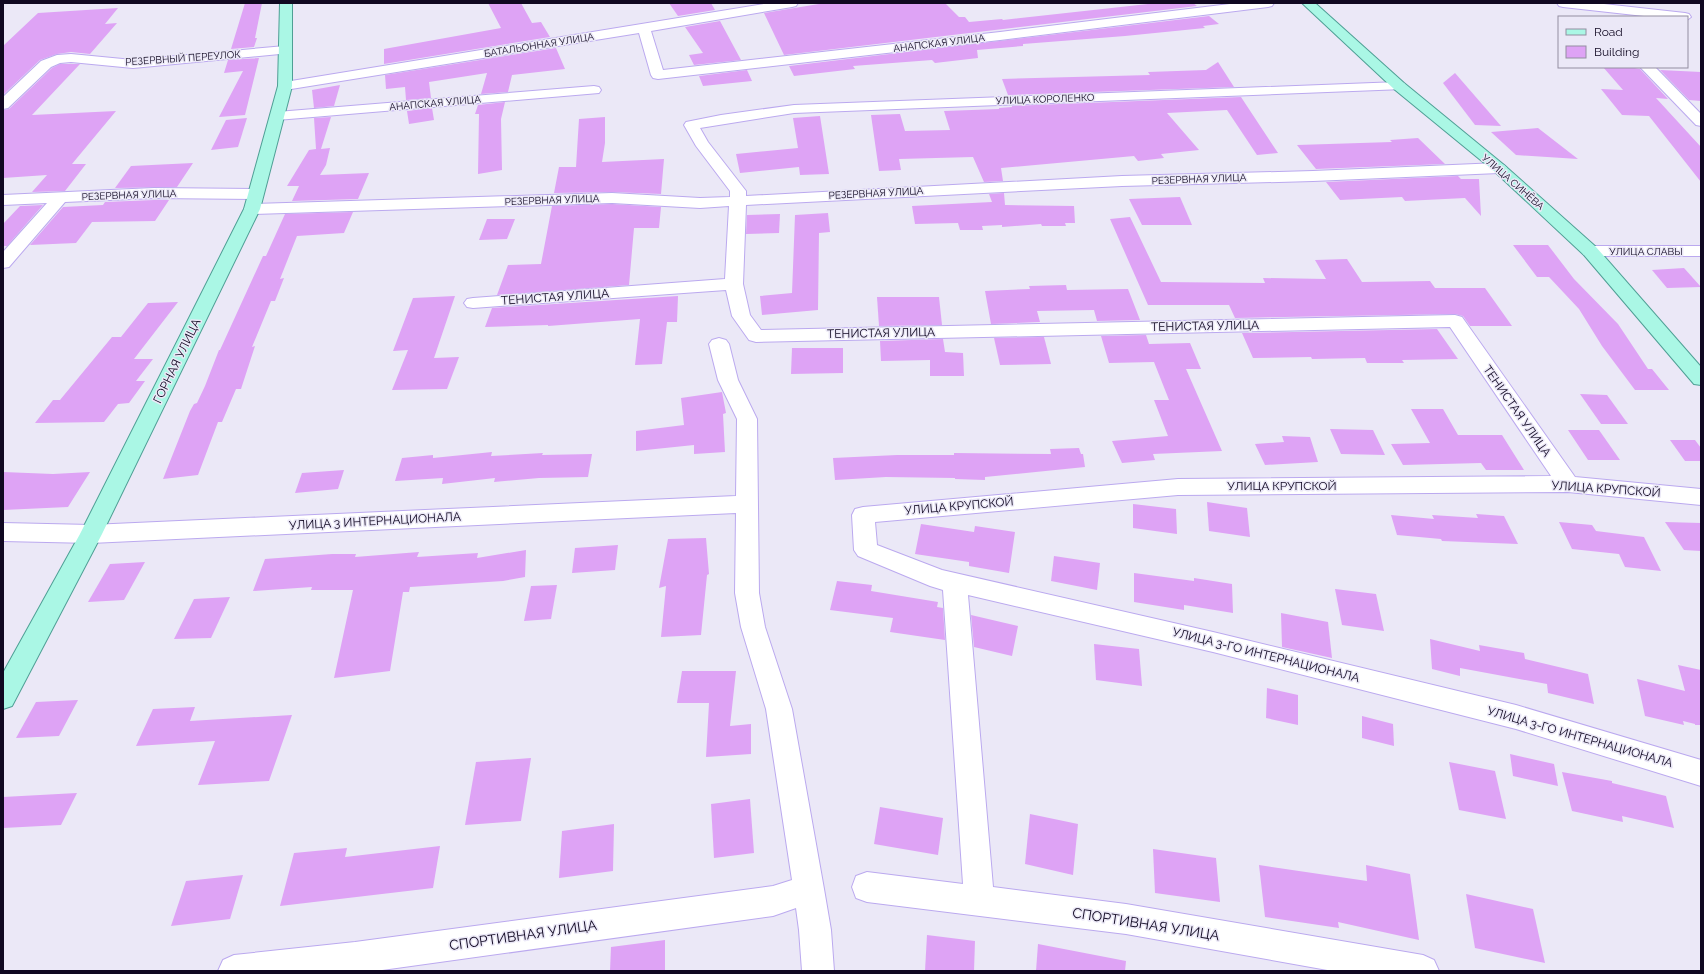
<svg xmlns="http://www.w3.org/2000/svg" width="1704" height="974" viewBox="0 0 1704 974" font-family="Raleway,sans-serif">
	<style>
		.building { fill: #dea3f5 }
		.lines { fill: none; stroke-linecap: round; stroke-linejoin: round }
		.minor-casing { stroke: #bba9ef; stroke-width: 2 }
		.major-casing { stroke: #4f9f95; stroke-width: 2 }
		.minor { fill: #fff; fill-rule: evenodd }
		.major { fill: #aaf7e5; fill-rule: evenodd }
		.labels { text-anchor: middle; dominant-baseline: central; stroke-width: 3; stroke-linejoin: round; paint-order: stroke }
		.far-street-label { font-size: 10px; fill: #100821; stroke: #ebe8f7 }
		.street-label { font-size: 12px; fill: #100821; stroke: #ebe8f7 }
		.near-street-label { font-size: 14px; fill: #100821; stroke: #ebe8f7 }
	</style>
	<rect width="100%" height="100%" fill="#ebe8f7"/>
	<g class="building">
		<path d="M245,3H262L255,38H257L254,47L231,49Z"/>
		<path d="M488,3H521L532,23L541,22L550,37L384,64V49L501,28Z"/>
		<path d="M669,3H711L715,10L678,16Z"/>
		<path d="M825,3H945L959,17H965L969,22L1002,19L1003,20L1157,3H1193L1197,6L784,55L764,13Z"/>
		<path d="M118,8L105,24L117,23L90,54L71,52L57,54L40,60L3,95V46L38,13Z"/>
		<path d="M1209,16L1219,24L1203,26L1205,28L1125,36L1023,44V46L977,50L978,58L935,63L932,60L853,66L855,69L794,76L789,66Z"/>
		<path d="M720,21L741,60L694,65L689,55L703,53L685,27Z"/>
		<path d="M556,48L565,69L512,75L508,92L481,94L487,73L429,82L431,98L406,100L405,87L386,89L385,75Z"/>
		<path d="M259,58L245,115L219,117L243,71L224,73L228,60Z"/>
		<path d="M1218,62L1234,87L1008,95L1002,79L1150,75L1148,72L1206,70Z"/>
		<path d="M60,64H80L32,115L116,111L72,164H86L65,191L32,192L47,175L3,178V110L9,109L52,68Z"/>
		<path d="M1603,67H1629L1640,69L1668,99L1656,98L1701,147V182L1649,116L1622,115L1601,89L1623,90Z"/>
		<path d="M747,70L752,81L703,86L699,76Z"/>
		<path d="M1660,70L1701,72V101L1689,100Z"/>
		<path d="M1455,73L1501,126L1475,125L1443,83Z"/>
		<path d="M340,85L334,106L314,108L312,90Z"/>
		<path d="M1241,97L1278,153L1257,155L1227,110L1167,113L1199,150L1161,154L1164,158L1138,161L1134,156L1001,168L1003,181L984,182L973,157L899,159L901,170L879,171L871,115L900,114L905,131L950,130L944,111L999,109V108L1012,107V106Z"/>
		<path d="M505,102L501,119L502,170L478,174L479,114H475L478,105Z"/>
		<path d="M432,108L434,120L409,124L407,111Z"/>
		<path d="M820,116L829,174L800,175L799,167L740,173L736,154L798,148L793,118Z"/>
		<path d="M331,117L321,149L330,148L326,165L320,175L369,173L358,199L292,201L299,186H287L309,150L316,149L314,118Z"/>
		<path d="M605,117V143L602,162L664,159L661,194L612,192L554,193L559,167H576L579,119Z"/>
		<path d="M247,118L238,147L211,150L226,120Z"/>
		<path d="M1538,128L1578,159L1516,155L1491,132Z"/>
		<path d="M1418,138L1445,164L1316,169L1297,145L1392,142L1390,140Z"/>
		<path d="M193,163L177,187L115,188L131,166Z"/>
		<path d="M1458,176L1461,179H1479L1481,216L1465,198L1405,201L1402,197L1340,200L1326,182Z"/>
		<path d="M1004,193L1005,205L1074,206L1075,223H1065L1066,226H1042L1041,224L1002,227V225L982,226L983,230H960L958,223L915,224L912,206L992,202L989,194Z"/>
		<path d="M1180,197L1192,225H1142L1129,199Z"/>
		<path d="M154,200H169L155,221L92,222L76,243L30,245L63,207L103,205L105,202Z"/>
		<path d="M612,204L661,207L659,228H634L629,285L497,295L508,265L541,264L552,206Z"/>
		<path d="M43,205L7,246H3V224L20,206Z"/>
		<path d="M353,212L344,233L297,236L280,279L284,278L275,301H271L252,347L255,346L241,389H236L222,422H218L198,475L163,479L190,411L194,404L197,403L205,386L219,350H220L263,256H266L285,214Z"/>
		<path d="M828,213L830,232L819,233L818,310L762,315L760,296L792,293L795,215Z"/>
		<path d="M780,214L779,233L746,234L747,215Z"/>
		<path d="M1130,217L1161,282L1265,283L1263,278L1326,279L1315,260L1347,259L1362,282L1430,281L1435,288H1485L1512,326H1470L1463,316L1455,314L1235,318L1229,305H1148L1110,219Z"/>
		<path d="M487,219H515L507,239L479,240Z"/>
		<path d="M1513,245H1548L1574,279L1618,324L1648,369H1652L1669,390H1635L1602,346L1579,309L1549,277H1537Z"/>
		<path d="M1684,268L1701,287L1667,288L1652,270Z"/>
		<path d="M1066,285L1067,290L1128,289L1140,320L1097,321L1094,310L1037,311L1040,322L991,324L985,291L1030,289L1029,286Z"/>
		<path d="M455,296L434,358L459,357L447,389L392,390L408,350L393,351L413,298Z"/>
		<path d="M678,296L677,322H667L662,364L635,365L640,319L548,326V325L485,327L492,308Z"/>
		<path d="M877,297H939L942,325L879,326Z"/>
		<path d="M178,302L134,359H153L136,381H145L129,403L118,404L104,422L35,423L53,400H60L112,337H121L148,303Z"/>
		<path d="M1437,329L1458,359L1402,360L1404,363H1367L1365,358L1312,359L1311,357L1253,358L1242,333Z"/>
		<path d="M1146,335L1149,344L1190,343L1201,369H1186L1222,451L1153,454L1155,460L1122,463L1112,441L1168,436L1154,400H1169L1154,362L1109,363L1101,336Z"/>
		<path d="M1044,337L1051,364L1000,365L994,338Z"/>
		<path d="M943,339L945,352L963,353L964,376H930V360L881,361L880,341Z"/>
		<path d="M792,348H843V373L791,374Z"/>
		<path d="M722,392L726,413L723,414L725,452L694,454V445L636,451V431L684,425L681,398Z"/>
		<path d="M1580,394L1607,395L1628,424H1601Z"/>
		<path d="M1411,409H1443L1458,435H1502L1524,470H1486L1481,463L1403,465L1391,444L1430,443Z"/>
		<path d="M1330,429L1373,430L1385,455L1341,454Z"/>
		<path d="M1568,430H1599L1620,460H1588Z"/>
		<path d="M1282,436L1310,437L1318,462L1265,465L1255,444L1284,442Z"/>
		<path d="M1670,440H1695L1701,448V461H1685Z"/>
		<path d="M1079,448L1081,454H1083L1085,467L985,477V480L955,479V478L886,477L835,480L833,458L897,455H954V453L1051,454L1050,449Z"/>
		<path d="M492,452L491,456L543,453L542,455L592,454L588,477L539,478L494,482L495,478L442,484L443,478L395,481L402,458L433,455V458Z"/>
		<path d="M344,470L338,489L295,493L302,473Z"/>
		<path d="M3,472L53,474L90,472L68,507L3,510Z"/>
		<path d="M1207,502L1247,508L1250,537L1209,531Z"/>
		<path d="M1133,504L1176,509L1177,534L1133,528Z"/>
		<path d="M1476,514L1504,516L1518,544L1442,541L1441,539L1397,535L1391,515L1434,519L1432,515L1478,518Z"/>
		<path d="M1559,522L1592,525L1596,531L1644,537L1661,571L1625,567L1619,554L1572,549Z"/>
		<path d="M1665,522L1701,523V551L1684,550Z"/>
		<path d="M921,524L974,532L975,526L1015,532L1009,573L969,566V562L915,554Z"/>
		<path d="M706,538L709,574L707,575L701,635L661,637L666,586L659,588L668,539Z"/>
		<path d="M618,545L615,570L572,573L575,548Z"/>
		<path d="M526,550L525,577L503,581L410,587L409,592H403L390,671L334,678L353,590H311L312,587L253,591L265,559L332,554H356L355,557L419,552L417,557L478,553L477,558Z"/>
		<path d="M1054,556L1100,563L1097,590L1051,581Z"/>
		<path d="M145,562L124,600L88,602L110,564Z"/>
		<path d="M1134,573L1194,581V578L1232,584L1233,613L1184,605V610L1134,602Z"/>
		<path d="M837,581L872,585L871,591L938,602L937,607L943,608L945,640L890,632L893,618L830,610Z"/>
		<path d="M557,585L551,619L524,621L531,586Z"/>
		<path d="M1335,589L1376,594L1384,631L1342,625Z"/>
		<path d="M230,597L211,638L174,639L194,599Z"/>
		<path d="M1281,613L1328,622L1332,658L1282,647Z"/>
		<path d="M971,615L1018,626L1012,656L974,647Z"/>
		<path d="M1430,639L1480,651L1479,645L1524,653L1525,659L1588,674L1594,704L1548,693L1547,684L1460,668V676L1432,669Z"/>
		<path d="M1094,644L1139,649L1142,686L1096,680Z"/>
		<path d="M1678,665L1701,670V725H1695V724L1683,721L1684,725L1645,716L1637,679L1685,691Z"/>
		<path d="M682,671H736L730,726L751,724V754L706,757L709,703H677Z"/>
		<path d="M1267,688L1298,695V725L1266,718Z"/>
		<path d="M78,700L59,736L16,738L36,702Z"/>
		<path d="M195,707L190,721L292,715L269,781L198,785L215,741L136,746L153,709Z"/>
		<path d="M1362,716L1393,724L1394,746L1362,738Z"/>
		<path d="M1510,754L1554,764L1558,786L1513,776Z"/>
		<path d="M531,758L521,821L465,825L476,762Z"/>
		<path d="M1449,762L1495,771L1506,819L1459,810Z"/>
		<path d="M1562,772L1612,781V783L1666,796L1674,828L1622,816L1623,822L1572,811Z"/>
		<path d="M77,793L61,825L3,828V797Z"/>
		<path d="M750,799L754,853L714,858L711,804Z"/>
		<path d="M880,807L943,818L938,855L874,844Z"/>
		<path d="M1030,814L1078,824L1073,875L1025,864Z"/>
		<path d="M614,824L613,871L559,878L562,831Z"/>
		<path d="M440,846L433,888L280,906L294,853L347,848L345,857Z"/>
		<path d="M1153,849L1216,858L1220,902L1155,893Z"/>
		<path d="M1259,865L1367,881L1366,865L1410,874L1419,940L1338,922L1339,928L1265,917Z"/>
		<path d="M243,875L230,919L171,926L186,881Z"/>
		<path d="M1466,894L1533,909L1545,963L1475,948Z"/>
		<path d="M927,935L975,941L974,971H925Z"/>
		<path d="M665,940V971H610L611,947Z"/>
		<path d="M1038,944L1126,961L1125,971H1036Z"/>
	</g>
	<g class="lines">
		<g class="minor-casing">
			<g id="minor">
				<path d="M770,3H798L796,6L792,7L651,31L663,70L1000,32L1238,3H1274L1272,6L1268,7L1000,40L658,79L653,78L651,75L639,33L285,90L280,89L278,86L280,83L285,82Z"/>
				<path d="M1557,3H1595L1685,13L1689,14L1691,17L1687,20V17H1653L1563,7L1559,6Z"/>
				<path d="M285,46L290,47L292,50L290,53L133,68L71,62L60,63L51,67L8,108L3,109V97L41,61L57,55L71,54L133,60Z"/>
				<path d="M1640,67H1655L1701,114V126L1696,125Z"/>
				<path d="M1399,82L1404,83L1406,86L1404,89L794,113L700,128L708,142L746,191V196L1122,176L1313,171L1499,163L1504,165L1507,168L1504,171L1499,173L1313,181L1122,186L746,205L743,284L750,315L761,330L1455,315L1462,317L1575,477L1701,489V505L1568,492L1178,495L875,522L877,545L942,570L1213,632L1516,705L1701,760V786L1516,729L1213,652L968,595L993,887L1126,904L1423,955L1434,960L1439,971H1333L1126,934L867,902L856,898L852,887L856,876L867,872L963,884L943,590L930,586L858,556L854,550L852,515L855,509L863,507L1178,479L1551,476L1450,327L756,342L749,340L732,316L726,290L473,308L467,307L464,303L467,299L473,298L725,279L729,206L700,208L612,203L252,214L246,212L244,209L246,206L252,204L612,193L700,198L730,197V191L696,146L684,125L686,122L721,115L794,105Z"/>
				<path d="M594,86L599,87L601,90L599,93L277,120L272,119L270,116L272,113L277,112Z"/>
				<path d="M154,188L255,189L261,191L263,194L261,197L255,199L154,198L65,202L9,267L3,268V252L47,203L3,205V195Z"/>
				<path d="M1590,246H1701V256H1590L1584,255L1581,251L1584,247Z"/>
				<path d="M719,338L726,340L729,344L738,380L757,419L759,593L765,627L792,709L824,889L831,930L834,971H802L799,930L796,908L773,916L375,971H218L223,960L234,955L355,942L773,886L792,880L766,709L741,627L735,593L736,513L91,543L3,541V523L91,525L736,496L737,419L718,380L709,344L712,340Z"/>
			</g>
		</g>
		<g class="major-casing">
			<g id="major">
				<path d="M280,3H292V86L260,209L102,534L12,706L3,709V673L80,534L244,209L278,86Z"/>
				<path d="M1302,3H1315L1404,83L1504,165L1596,247L1701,367V385L1694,384L1584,255L1494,171L1394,89Z"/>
			</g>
		</g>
		<use href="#minor" class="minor"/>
		<use href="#major" class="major"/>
	</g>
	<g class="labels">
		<g class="far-street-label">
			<text transform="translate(939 43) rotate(-7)">АНАПСКАЯ УЛИЦА</text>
			<text transform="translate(539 45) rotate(-9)">БАТАЛЬОННАЯ УЛИЦА</text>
			<text transform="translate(183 58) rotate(-4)">РЕЗЕРВНЫЙ ПЕРЕУЛОК</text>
			<text transform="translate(1045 99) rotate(-2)">УЛИЦА КОРОЛЕНКО</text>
			<text transform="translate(435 103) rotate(-5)">АНАПСКАЯ УЛИЦА</text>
			<text transform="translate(1199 179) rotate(-2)">РЕЗЕРВНАЯ УЛИЦА</text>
			<text transform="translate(1513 182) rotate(41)">УЛИЦА СИНЁВА</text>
			<text transform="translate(876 193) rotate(-3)">РЕЗЕРВНАЯ УЛИЦА</text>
			<text transform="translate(129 195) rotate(-2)">РЕЗЕРВНАЯ УЛИЦА</text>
			<text transform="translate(552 200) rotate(-2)">РЕЗЕРВНАЯ УЛИЦА</text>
			<text x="1646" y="251">УЛИЦА СЛАВЫ</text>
		</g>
		<g class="street-label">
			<text transform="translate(555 297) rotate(-4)">ТЕНИСТАЯ УЛИЦА</text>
			<text transform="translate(1205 326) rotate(-1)">ТЕНИСТАЯ УЛИЦА</text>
			<text transform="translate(881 333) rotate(-1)">ТЕНИСТАЯ УЛИЦА</text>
			<text transform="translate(177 361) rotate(-64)">ГОРНАЯ УЛИЦА</text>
			<text transform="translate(1517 411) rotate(55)">ТЕНИСТАЯ УЛИЦА</text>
			<text x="1282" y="486">УЛИЦА КРУПСКОЙ</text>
			<text transform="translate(1606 489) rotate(4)">УЛИЦА КРУПСКОЙ</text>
			<text transform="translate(959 506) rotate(-5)">УЛИЦА КРУПСКОЙ</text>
			<text transform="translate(375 521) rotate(-3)">УЛИЦА 3 ИНТЕРНАЦИОНАЛА</text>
			<text transform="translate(1266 655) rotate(14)">УЛИЦА 3-ГО ИНТЕРНАЦИОНАЛА</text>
			<text transform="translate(1580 737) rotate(16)">УЛИЦА 3-ГО ИНТЕРНАЦИОНАЛА</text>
		</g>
		<g class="near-street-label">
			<text transform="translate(1146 924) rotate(9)">СПОРТИВНАЯ УЛИЦА</text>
			<text transform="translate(523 935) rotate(-8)">СПОРТИВНАЯ УЛИЦА</text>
		</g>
	</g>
	<rect width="1704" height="974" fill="none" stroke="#100821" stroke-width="8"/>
	<rect x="1558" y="16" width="130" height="52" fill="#ebe8f7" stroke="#938ea1"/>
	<rect x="1566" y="29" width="20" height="6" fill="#aaf7e5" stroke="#938ea1"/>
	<text x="1594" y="36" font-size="12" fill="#100821">Road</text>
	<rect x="1566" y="46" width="20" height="12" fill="#dea3f5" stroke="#938ea1"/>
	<text x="1594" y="56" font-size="12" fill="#100821">Building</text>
</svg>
